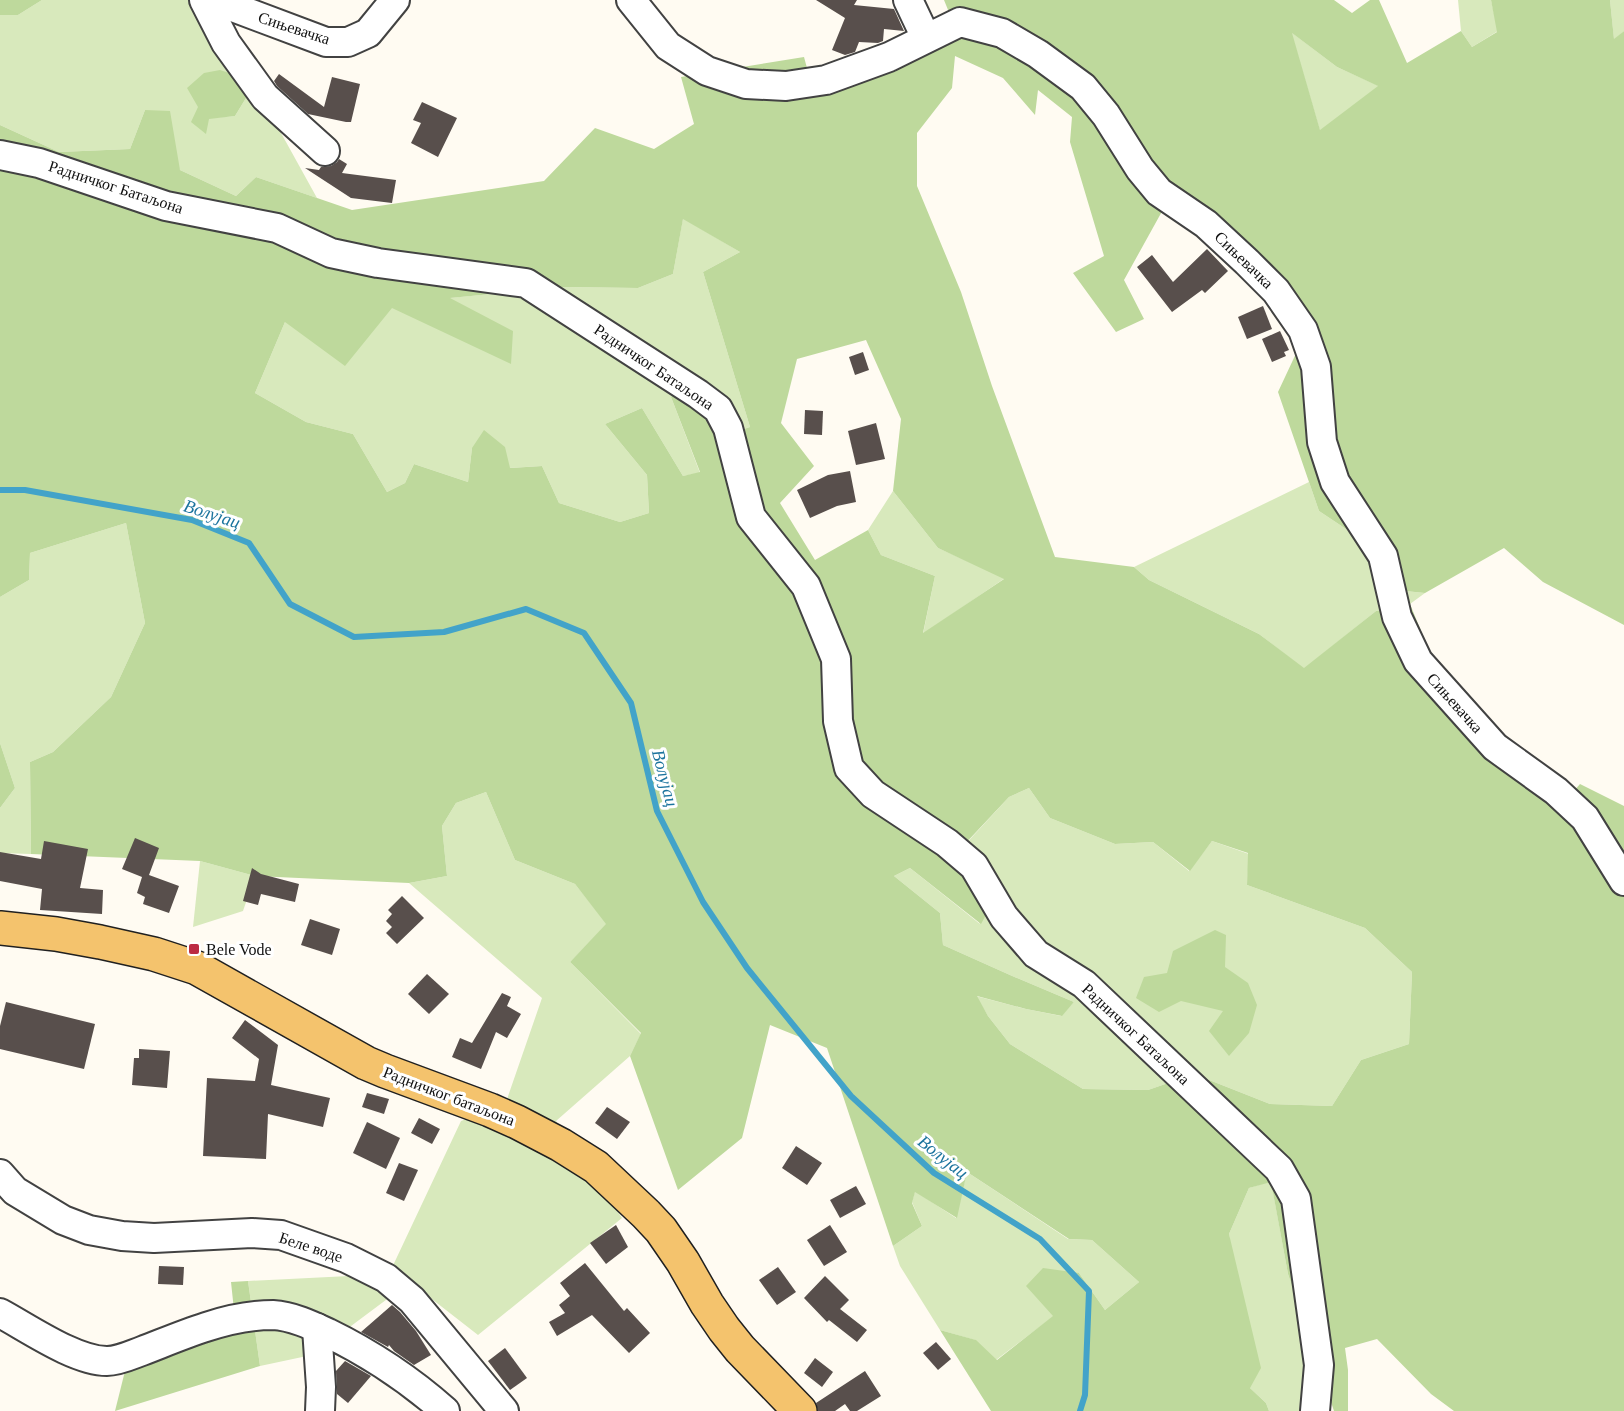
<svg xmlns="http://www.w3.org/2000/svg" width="1624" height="1411" viewBox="0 0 1624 1411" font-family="'Times New Roman',serif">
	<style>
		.green { fill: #d8e9bc }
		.forest { fill: #bed99c; fill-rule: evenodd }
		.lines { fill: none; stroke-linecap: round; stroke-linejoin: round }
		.stream { stroke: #42a3c9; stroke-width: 6 }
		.building { fill: #584f4c }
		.minor-casing { stroke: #424242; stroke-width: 32 }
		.major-casing { stroke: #202020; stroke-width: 36 }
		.minor { stroke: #fff; stroke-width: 28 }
		.major { stroke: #f4c36d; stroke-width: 33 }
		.poi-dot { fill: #bc2b43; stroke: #fff; stroke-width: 2 }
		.labels { text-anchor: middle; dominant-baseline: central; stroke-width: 6; stroke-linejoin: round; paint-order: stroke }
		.street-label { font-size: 16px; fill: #0f0f0f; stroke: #fff }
		.poi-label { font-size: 16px; fill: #0f0f0f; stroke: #fff; text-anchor: start }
		.water-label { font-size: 18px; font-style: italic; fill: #1c749e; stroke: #fff }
	</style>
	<rect width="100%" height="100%" fill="#fffbf2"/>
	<g class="green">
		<path d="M42,0H207L239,58L209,118L235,116L246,98L265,104L317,198L256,177L236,196L180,170L145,110L130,149L59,152L0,125V15H18Z"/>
		<path d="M1458,0H1491L1498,31L1472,47L1461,31Z"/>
		<path d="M1610,0H1624V31L1614,40Z"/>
		<path d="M1291,32L1337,67L1379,86L1320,131Z"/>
		<path d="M683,218L740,252L703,272L750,427L720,437L671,397L700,473L683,476L642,408L605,424L647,475L649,513L620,522L559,503L542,466L509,468L472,448L468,482L414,464L405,483L387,492L353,434L306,422L255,393L285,322L392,307L511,363L449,298L564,287L638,288L673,274Z"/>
		<path d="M1309,482L1319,511L1361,539L1375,588L1425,593L1410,604L1376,611L1304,669L1259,634L1149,580L1134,567Z"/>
		<path d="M893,491L938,548L1005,578L923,634L935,576L881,555L868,530Z"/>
		<path d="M126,523L145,623L111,697L53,752L30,762L31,854L0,853V808L15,788L0,743V597L29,580L30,553Z"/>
		<path d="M1029,788L1050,818L1115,844L1153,842L1189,871L1212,841L1249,854L1247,885L1365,928L1412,972L1409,1044L1361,1060L1332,1106L1270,1104L1194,1074L1148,1090L1083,1089L1010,1044L988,1016L976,996L1026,1009L1061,1016L1074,1002L1010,975L943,945L940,913L894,876L910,868L980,924L948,863L1009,797Z"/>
		<path d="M486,792L515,860L575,884L607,924L570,962L641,1034L630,1056L556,1121L622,1218L478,1335L410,1282L343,1332L307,1356L260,1366L248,1281L389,1274L461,1121L505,1105L542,998L409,883L447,876L442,826L456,803Z"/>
		<path d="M200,861L255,876L243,911L193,927Z"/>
		<path d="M967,1172L1068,1239L1092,1240L1139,1282L1105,1310L1079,1273L1054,1316L996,1360L975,1340L940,1330L900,1266L893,1246L922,1226L912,1202L915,1191L956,1218Z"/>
		<path d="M1271,1181L1288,1274L1328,1392L1324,1411H1269L1266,1403L1250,1388L1229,1234L1249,1188Z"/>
	</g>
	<g class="forest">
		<path d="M0,0H42L18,15H0Z"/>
		<path d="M944,0H1334L1352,13L1370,0H1379L1407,63L1461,31L1472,47L1497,32L1491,0H1610L1614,39L1624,31V625L1543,582L1504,548L1425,593L1375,588L1361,539L1319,511L1278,392L1300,345L1276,305L1165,206L1124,280L1144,319L1116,332L1073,273L1104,256L1070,142L1072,117L1038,90L1035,115L1003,78L955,56L952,88L917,133V186L961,292L992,386L1055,557L1134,567L1149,580L1259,634L1304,668L1376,611L1410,604L1456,716L1560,807L1580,784L1624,806V1411H1454L1431,1394L1377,1339L1345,1348L1348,1370V1411H1334L1288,1274L1271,1182L1249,1188L1229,1234L1261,1368L1250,1388L1266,1403L1269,1411H991L940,1330L976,1340L997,1360L1053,1316L1026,1286L1043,1268L1079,1273L1105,1310L1139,1282L1092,1240L1069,1239L967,1172L957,1218L915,1192L912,1203L922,1226L893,1246L827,1048L770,1025L742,1138L678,1190L630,1056L641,1033L570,962L606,924L575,884L515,860L486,792L456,803L442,826L447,876L409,883L255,876L200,861L31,854L30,762L53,752L111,697L145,623L126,523L30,553L29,580L0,597V125L59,152L130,149L145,110L170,111L180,170L236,196L256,177L352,210L544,181L595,128L654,149L694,124L681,77L804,57L813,90L957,32ZM1292,33L1337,67L1378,86L1320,130ZM683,219L740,252L703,272L750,427L720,437L694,384L671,397L700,472L683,476L642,408L605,424L647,475L649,513L620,522L559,503L542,466L510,468L505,447L484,430L472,448L468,482L414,464L405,483L387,492L353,434L306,422L255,393L285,322L345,366L392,308L511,364L513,331L450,298L564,287L638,288L673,274ZM866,340L901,419L893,491L938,548L1004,579L923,633L935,576L881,555L868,530L815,560L780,503L814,466L781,423L797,359ZM1029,788L1050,818L1115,844L1153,842L1190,871L1212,841L1248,853L1247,885L1365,928L1412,972L1409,1044L1361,1060L1332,1106L1270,1104L1194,1074L1148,1090L1083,1089L1010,1044L988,1016L977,996L1026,1009L1062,1016L1074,1002L1010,975L943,945L940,913L894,876L910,868L981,924L987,913L964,874L948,862L1009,797Z"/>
		<path d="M220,70L232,74L265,104L246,98L235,116L209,119L206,134L191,122L198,107L187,88L204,73Z"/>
		<path d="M0,743L15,788L0,808Z"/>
		<path d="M1215,930L1226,935L1225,967L1248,983L1257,1005L1249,1033L1229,1056L1209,1031L1223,1011L1181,1001L1159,1012L1136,998L1144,977L1167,973L1173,951Z"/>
		<path d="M248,1281L260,1366L115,1411L125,1371L236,1329L231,1282Z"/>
	</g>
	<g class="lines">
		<path class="stream" d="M0,490H25L192,520L249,543L290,604L354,637L444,632L526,609L584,633L631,703L657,811L703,902L747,968L851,1096L934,1173L1040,1239L1089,1291L1085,1395L1080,1411"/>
	</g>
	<g class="building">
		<path d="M816,0H857L854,5L894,9L904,31L884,29L883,41L878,43L859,42L855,52L845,55L832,50L845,18Z"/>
		<path d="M279,74L324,107L332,77L360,84L351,122H346L308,114L277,86L274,81Z"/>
		<path d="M422,102L457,118L438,157L411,143L421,123L413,120Z"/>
		<path d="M339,159L347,164L342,173L396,180L392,203L351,198L305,168L319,170L321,167L331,166L337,162Z"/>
		<path d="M1207,249L1228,271L1205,293L1202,290L1172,312L1137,267L1152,255L1173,282Z"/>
		<path d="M1263,306L1272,329L1247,339L1238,317Z"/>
		<path d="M1280,331L1289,350L1284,352L1286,356L1272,362L1262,339Z"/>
		<path d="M863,352L869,370L855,375L849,357Z"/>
		<path d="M805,410L823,411L822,435L804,434Z"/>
		<path d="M876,423L885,459L856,465L848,431Z"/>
		<path d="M850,471L856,502L837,506L810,518L797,490L828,475Z"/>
		<path d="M135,838L159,848L149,875L179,886L169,913L143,904L145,897L137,893L142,877L122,869Z"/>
		<path d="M44,841L88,849L80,888L103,890L102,914L40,910L42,889L0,881V852L41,859Z"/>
		<path d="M252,868L261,874L299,884L295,902L261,894L258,905L243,901Z"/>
		<path d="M402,896L424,918L397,944L386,933L392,927L386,921L392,914L388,910Z"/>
		<path d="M310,919L340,929L332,955L301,945Z"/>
		<path d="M427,974L449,994L429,1014L408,994Z"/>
		<path d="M502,993L511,997L507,1006L521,1014L507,1038L496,1032L481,1069L452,1057L460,1038L472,1043Z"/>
		<path d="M6,1002L95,1024L84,1069L0,1049V1026Z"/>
		<path d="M245,1020L278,1045L271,1085L330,1098L323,1127L268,1114L266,1159L203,1156L207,1078L255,1081L259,1059L232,1038Z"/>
		<path d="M139,1049L170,1051L167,1088L132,1085L134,1058H139Z"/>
		<path d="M367,1093L389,1099L384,1114L362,1107Z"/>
		<path d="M607,1107L630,1122L617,1139L595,1123Z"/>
		<path d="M419,1118L440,1129L432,1144L411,1133Z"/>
		<path d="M367,1122L400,1138L386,1169L353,1153Z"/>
		<path d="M796,1146L822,1163L807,1185L782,1168Z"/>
		<path d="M399,1163L418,1170L404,1201L386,1193Z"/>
		<path d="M856,1186L866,1204L840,1218L830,1200Z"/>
		<path d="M616,1225L628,1247L606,1264L590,1243Z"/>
		<path d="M830,1225L847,1252L824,1266L807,1240Z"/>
		<path d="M585,1263L624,1311L627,1308L650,1333L629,1353L592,1315L557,1336L549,1322L565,1313L559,1305L570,1296L560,1283Z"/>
		<path d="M159,1266L184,1267L183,1285L158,1284Z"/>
		<path d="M778,1267L796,1292L777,1305L759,1280Z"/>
		<path d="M825,1276L849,1300L840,1309L867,1330L857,1342L829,1320L827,1322L804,1298Z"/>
		<path d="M392,1305L400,1312L416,1331L431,1355L414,1365L394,1351L389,1345L388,1347L361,1332Z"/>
		<path d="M936,1342L951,1359L938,1370L923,1353Z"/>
		<path d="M505,1348L527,1378L510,1390L488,1361Z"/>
		<path d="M815,1358L833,1372L822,1387L804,1373Z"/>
		<path d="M345,1361L371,1376L348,1403L337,1394L336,1371Z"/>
		<path d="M865,1371L881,1396L857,1411H850L845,1404L835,1411H818L816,1403Z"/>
	</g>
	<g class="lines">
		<g class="minor-casing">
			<g id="minor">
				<path d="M204,0L226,43L265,97L325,151"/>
				<path d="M214,0L326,42H348L368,33L395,0"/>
				<path d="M631,0L668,46L707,71L746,84L786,86L826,80L889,57L960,22L1002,33L1038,54L1083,87L1106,115L1140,169L1159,192L1206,224L1247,262L1276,291L1303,330L1316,367L1322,442L1335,482L1383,556L1397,617L1418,661L1495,747L1556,791L1585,818L1624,881"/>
				<path d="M908,0L926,38"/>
				<path d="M0,155L39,163L166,206L277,228L331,253L378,263L526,283L698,394L718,409L728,428L751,517L806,586L836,659L838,721L849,768L873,794L947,843L974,866L1004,917L1036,954L1084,984L1279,1169L1296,1199L1319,1365L1315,1411"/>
				<path d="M0,1174L15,1191L63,1220L89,1230L122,1236L154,1238L252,1233L281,1235L346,1258L386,1278L412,1300L504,1411"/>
				<path d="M0,1313C28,1328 75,1361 107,1361C119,1361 131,1355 142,1351C163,1343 184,1334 206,1327C227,1320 250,1315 273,1315C292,1316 311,1325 328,1333C371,1354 410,1380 445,1411"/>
				<path d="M317,1328L321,1387L320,1411"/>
			</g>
		</g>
		<g class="major-casing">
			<path id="major" d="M0,928L56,934L100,942L154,954L197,968L366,1063L385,1071L490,1110L517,1122L561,1145L596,1167L646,1214L661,1230L683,1262L707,1304L724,1329L740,1349L800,1411"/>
		</g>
		<use href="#minor" class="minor"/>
		<use href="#major" class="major"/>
	</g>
	<rect class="poi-dot" x="188" y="943" width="12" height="12" rx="3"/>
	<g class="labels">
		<g class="street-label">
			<text transform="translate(294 28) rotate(18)">Сињевачка</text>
			<text transform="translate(116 187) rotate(18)">Радничког Батаљона</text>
			<text transform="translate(1244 260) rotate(44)">Сињевачка</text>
			<text transform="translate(654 367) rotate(34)">Радничког Батаљона</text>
			<text transform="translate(1455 703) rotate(48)">Сињевачка</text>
			<text transform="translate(1136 1034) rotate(43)">Радничког Батаљона</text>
			<text transform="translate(449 1096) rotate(21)">Радничког батаљона</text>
			<text transform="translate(311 1247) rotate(18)">Беле воде</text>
		</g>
		<g class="poi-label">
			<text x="206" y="949">Bele Vode</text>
		</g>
		<g class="water-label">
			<text transform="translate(212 514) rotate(18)">Волујац</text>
			<text transform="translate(665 778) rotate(75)">Волујац</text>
			<text transform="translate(943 1157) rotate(38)">Волујац</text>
		</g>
	</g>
</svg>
